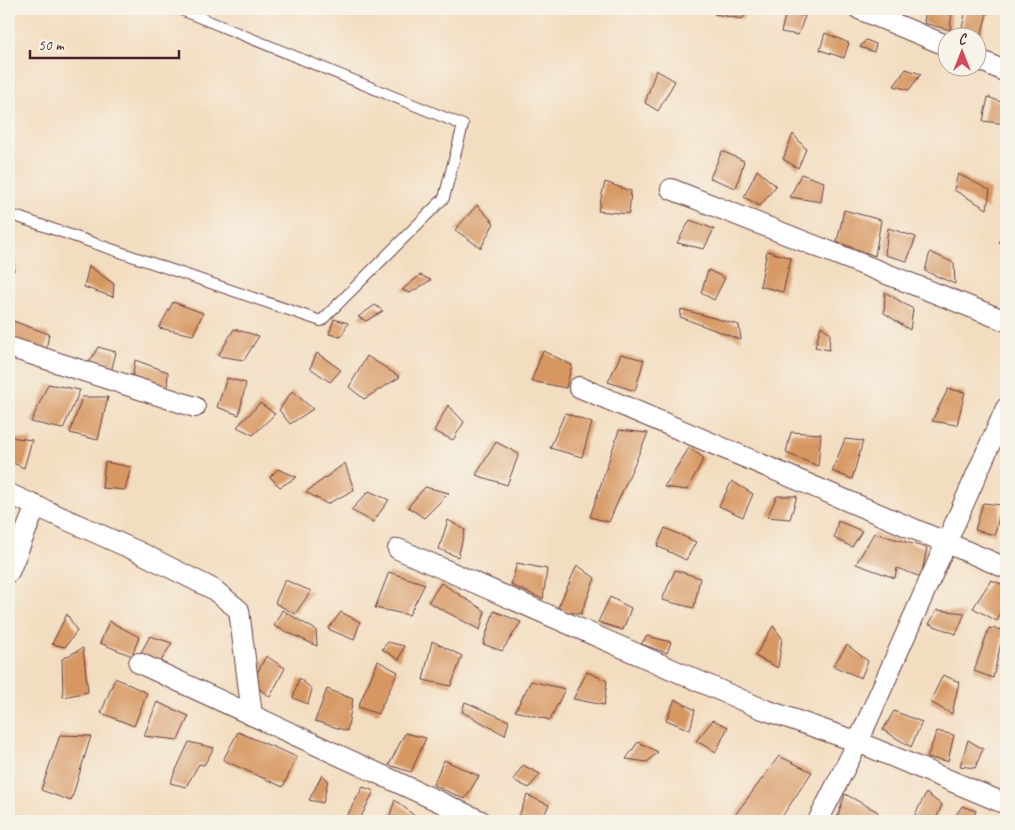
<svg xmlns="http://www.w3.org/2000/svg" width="1015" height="830" viewBox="0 0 1015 830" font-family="Caveat,sans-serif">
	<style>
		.building { fill: #d79762 }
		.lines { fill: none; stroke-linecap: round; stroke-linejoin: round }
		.service-casing { stroke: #633c41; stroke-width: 12 }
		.minor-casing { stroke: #633c41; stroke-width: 22 }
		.service { stroke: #fff; stroke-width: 10 }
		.minor { stroke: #fff; stroke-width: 20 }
	</style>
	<rect width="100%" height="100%" fill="#f7f3e8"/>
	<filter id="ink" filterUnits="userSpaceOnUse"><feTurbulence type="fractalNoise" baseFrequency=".02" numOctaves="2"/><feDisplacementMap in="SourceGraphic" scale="10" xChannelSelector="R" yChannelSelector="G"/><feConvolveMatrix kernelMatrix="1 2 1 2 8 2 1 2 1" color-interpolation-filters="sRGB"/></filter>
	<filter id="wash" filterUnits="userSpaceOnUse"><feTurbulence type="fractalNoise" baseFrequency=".0096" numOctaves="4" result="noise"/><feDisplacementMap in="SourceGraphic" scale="20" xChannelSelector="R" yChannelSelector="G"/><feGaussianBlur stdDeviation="1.12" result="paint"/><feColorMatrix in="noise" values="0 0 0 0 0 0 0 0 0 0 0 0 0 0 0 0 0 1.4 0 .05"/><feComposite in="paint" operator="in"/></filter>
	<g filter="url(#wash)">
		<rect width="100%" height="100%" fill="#f3ddc0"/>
		<g id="blocks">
			<g class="building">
				<path d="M718,9H749L742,19L714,14Z"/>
				<path d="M926,9H952L950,30L924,23Z"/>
				<path d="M966,9L988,10L979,44H978V38H960Z"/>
				<path d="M786,12L805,16L798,35L781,32Z"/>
				<path d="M825,33L849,43L844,58L820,50Z"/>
				<path d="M866,40L876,44L874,52L860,47Z"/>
				<path d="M906,69L921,74L909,90L894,86Z"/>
				<path d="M656,70L675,81L658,111L645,103Z"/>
				<path d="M988,97L1006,104V124L983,121Z"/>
				<path d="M793,134L806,149L798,168L783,159Z"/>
				<path d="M722,151L744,161L736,188L710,178Z"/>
				<path d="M757,170L776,186L760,206L744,197Z"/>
				<path d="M801,174L824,182L821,202L790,197Z"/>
				<path d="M958,174L990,190L987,209L954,190Z"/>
				<path d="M605,182L631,191L629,214L598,211Z"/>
				<path d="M477,205L494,223L481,248L455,230Z"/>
				<path d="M844,210L881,220L875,256L837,242Z"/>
				<path d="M690,220L714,229L704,249L677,243Z"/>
				<path d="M1006,226V244L999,242Z"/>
				<path d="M888,228L916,237L907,261L885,255Z"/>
				<path d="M767,251L791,258L783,292L760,286Z"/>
				<path d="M930,252L954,263L955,284L925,271Z"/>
				<path d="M9,260L14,262V271L9,269Z"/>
				<path d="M89,266L114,284L113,297L84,287Z"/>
				<path d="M708,270L725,278L714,300L701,293Z"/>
				<path d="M420,275L431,280L410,293L402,290Z"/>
				<path d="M885,292L913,309L910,330L884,313Z"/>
				<path d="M173,302L203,313L193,335L159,328Z"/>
				<path d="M375,305L383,311L366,321L358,317Z"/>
				<path d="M681,309L739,325L741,340L680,317Z"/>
				<path d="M334,319L348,323L341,337L329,334Z"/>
				<path d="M10,320L49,334L46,350L9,340Z"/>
				<path d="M821,326L830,333L829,350L815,347Z"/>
				<path d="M234,329L259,336L244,360L218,356Z"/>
				<path d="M98,347L116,352L111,372L89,363Z"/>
				<path d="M543,351L572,365L566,388L531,381Z"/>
				<path d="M317,353L341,370L330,382L310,368Z"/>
				<path d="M621,354L644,360L635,391L608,382Z"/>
				<path d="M367,356L400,377L364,399L349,387Z"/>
				<path d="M135,360L168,372L167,390L132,381Z"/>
				<path d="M227,378L246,383L239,415L217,407Z"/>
				<path d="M48,384L80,390L63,429L31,422Z"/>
				<path d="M948,389L965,392L957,425L932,421Z"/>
				<path d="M292,391L313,409L290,424L279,410Z"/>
				<path d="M82,397H108L98,440L70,433Z"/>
				<path d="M260,403L275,414L253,435L237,427Z"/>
				<path d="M448,405L464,422L453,440L434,431Z"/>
				<path d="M565,413L592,423L582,457L550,448Z"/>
				<path d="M619,430L648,433L609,522L590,517Z"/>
				<path d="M791,432L821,434L818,466L786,453Z"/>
				<path d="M9,437L32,440L24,468L9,461Z"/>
				<path d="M845,439L863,441L852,479L832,471Z"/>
				<path d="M496,442L519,454L507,485L476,475Z"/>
				<path d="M689,448L704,458L687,490L664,487Z"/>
				<path d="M105,462L131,467L125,490L102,488Z"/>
				<path d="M345,463L354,490L327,504L306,492Z"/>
				<path d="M278,469L297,477L280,487L270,477Z"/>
				<path d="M732,481L753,494L743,517L719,506Z"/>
				<path d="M425,487L449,493L424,518L408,507Z"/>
				<path d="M369,491L389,500L373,522L351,510Z"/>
				<path d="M777,496H797L790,519L767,517Z"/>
				<path d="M983,503L1001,505L995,535L975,530Z"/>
				<path d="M448,520L465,530L458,557L439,549Z"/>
				<path d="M838,521L862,531L852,547L834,538Z"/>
				<path d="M665,528L696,542L686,560L657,546Z"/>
				<path d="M874,533L927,548L921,577L897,568L895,578L856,564Z"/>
				<path d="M517,563L547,569L543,599L511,585Z"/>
				<path d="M577,565L595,578L581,614L557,610Z"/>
				<path d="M675,570L700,578L694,608L662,600Z"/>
				<path d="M389,572L425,584L409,615L375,608Z"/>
				<path d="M285,580L311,591L295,614L275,603Z"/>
				<path d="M991,580L1006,586V598L997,621L973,608Z"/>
				<path d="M441,583L485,611L480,630L428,602Z"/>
				<path d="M610,597L631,608L623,630L598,622Z"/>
				<path d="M282,610L316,630L317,646L274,626Z"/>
				<path d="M937,610L965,613L956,634L929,624Z"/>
				<path d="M494,611L521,622L502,651L483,644Z"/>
				<path d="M341,612L360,622L354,640L328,629Z"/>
				<path d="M67,614L77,631L65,647L52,644Z"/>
				<path d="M109,621L139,637L132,656L100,643Z"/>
				<path d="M773,626L782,638L778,668L755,656Z"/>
				<path d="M989,628L1004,630L993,678L974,671Z"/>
				<path d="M150,636L172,643L160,663L140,654Z"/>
				<path d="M647,636L671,642L667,653L641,644Z"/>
				<path d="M432,641L462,656L451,686L423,680Z"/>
				<path d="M388,642L404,646L399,660L382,649Z"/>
				<path d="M847,645L868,661L861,678L833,666Z"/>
				<path d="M83,648L88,692L63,697L62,659Z"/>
				<path d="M266,656L285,668L270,697L252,683Z"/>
				<path d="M378,661L398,672L378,714L358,707Z"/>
				<path d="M587,672L607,681L604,705L573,699Z"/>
				<path d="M943,675L959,682L952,714L930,702Z"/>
				<path d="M115,678L147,693L134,726L101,713Z"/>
				<path d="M299,678L312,689L308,704L293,698Z"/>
				<path d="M531,681L565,689L550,720L515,711Z"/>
				<path d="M327,689L353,699L347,731L315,721Z"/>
				<path d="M675,699L695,710L690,730L666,720Z"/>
				<path d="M157,702L189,716L178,740L144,736Z"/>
				<path d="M465,702L509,721L505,735L462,712Z"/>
				<path d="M894,711L922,722L911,747L883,730Z"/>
				<path d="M713,720L728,727L716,752L696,741Z"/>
				<path d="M937,731L954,735L948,761L927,758Z"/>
				<path d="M238,732L297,757L283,787L223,760Z"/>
				<path d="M405,733L426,738L411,772L389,765Z"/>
				<path d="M60,735L91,736L71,801L41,790Z"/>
				<path d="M968,740L983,749L975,768L960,766Z"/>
				<path d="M189,742L214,748L204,765L199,764L186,787L170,783Z"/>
				<path d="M638,742L658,752L647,762L626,759Z"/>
				<path d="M779,756L812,772L779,821H759L735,815Z"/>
				<path d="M444,760L479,776L465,799L433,785Z"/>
				<path d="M523,765L540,774L529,788L513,780Z"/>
				<path d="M322,775L328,780L323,803L309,800Z"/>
				<path d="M363,787L374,791L359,821H344Z"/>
				<path d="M926,793L942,805L935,821H912Z"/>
				<path d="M845,794L878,812L876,821H847L837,818Z"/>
				<path d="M527,795L549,805L541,821H517Z"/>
				<path d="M395,800L421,821H388Z"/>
				<path d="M962,806L976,811L972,821H952Z"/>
			</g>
		</g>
	</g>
	<g filter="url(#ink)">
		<use href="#blocks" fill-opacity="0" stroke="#633c41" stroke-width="1"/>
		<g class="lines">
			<g class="service-casing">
				<path id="service" d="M9,214L321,321L444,198L463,125L179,9"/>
			</g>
			<g class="minor-casing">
				<g id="minor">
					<path d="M859,9L948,46"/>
					<path d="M978,59L1006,72"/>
					<path d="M671,189L1006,321"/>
					<path d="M9,347L195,407"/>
					<path d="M579,387L1006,568"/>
					<path d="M9,494L139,552L213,589L239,610L252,715"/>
					<path d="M398,549L760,708L858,742L1006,804"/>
					<path d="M9,572L36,506"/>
					<path d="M139,663L481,821"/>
					<path d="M818,821L858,742L1006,408"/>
				</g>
			</g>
			<use href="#service" class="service"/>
			<use href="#minor" class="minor"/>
		</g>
	</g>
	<rect width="1015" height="830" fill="none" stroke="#f7f3e8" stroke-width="30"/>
	<g transform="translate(962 52)"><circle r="24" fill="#f7f3e8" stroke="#b29e9c"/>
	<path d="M0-4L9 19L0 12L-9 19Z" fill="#d1495b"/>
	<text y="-8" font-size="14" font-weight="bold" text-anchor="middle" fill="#4a1f2b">С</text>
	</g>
	<path d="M30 50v8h149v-8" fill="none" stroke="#4a1f2b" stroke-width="2.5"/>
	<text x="38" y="50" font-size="15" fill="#4a1f2b" stroke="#f7f3e8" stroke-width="4" paint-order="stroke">50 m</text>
</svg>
